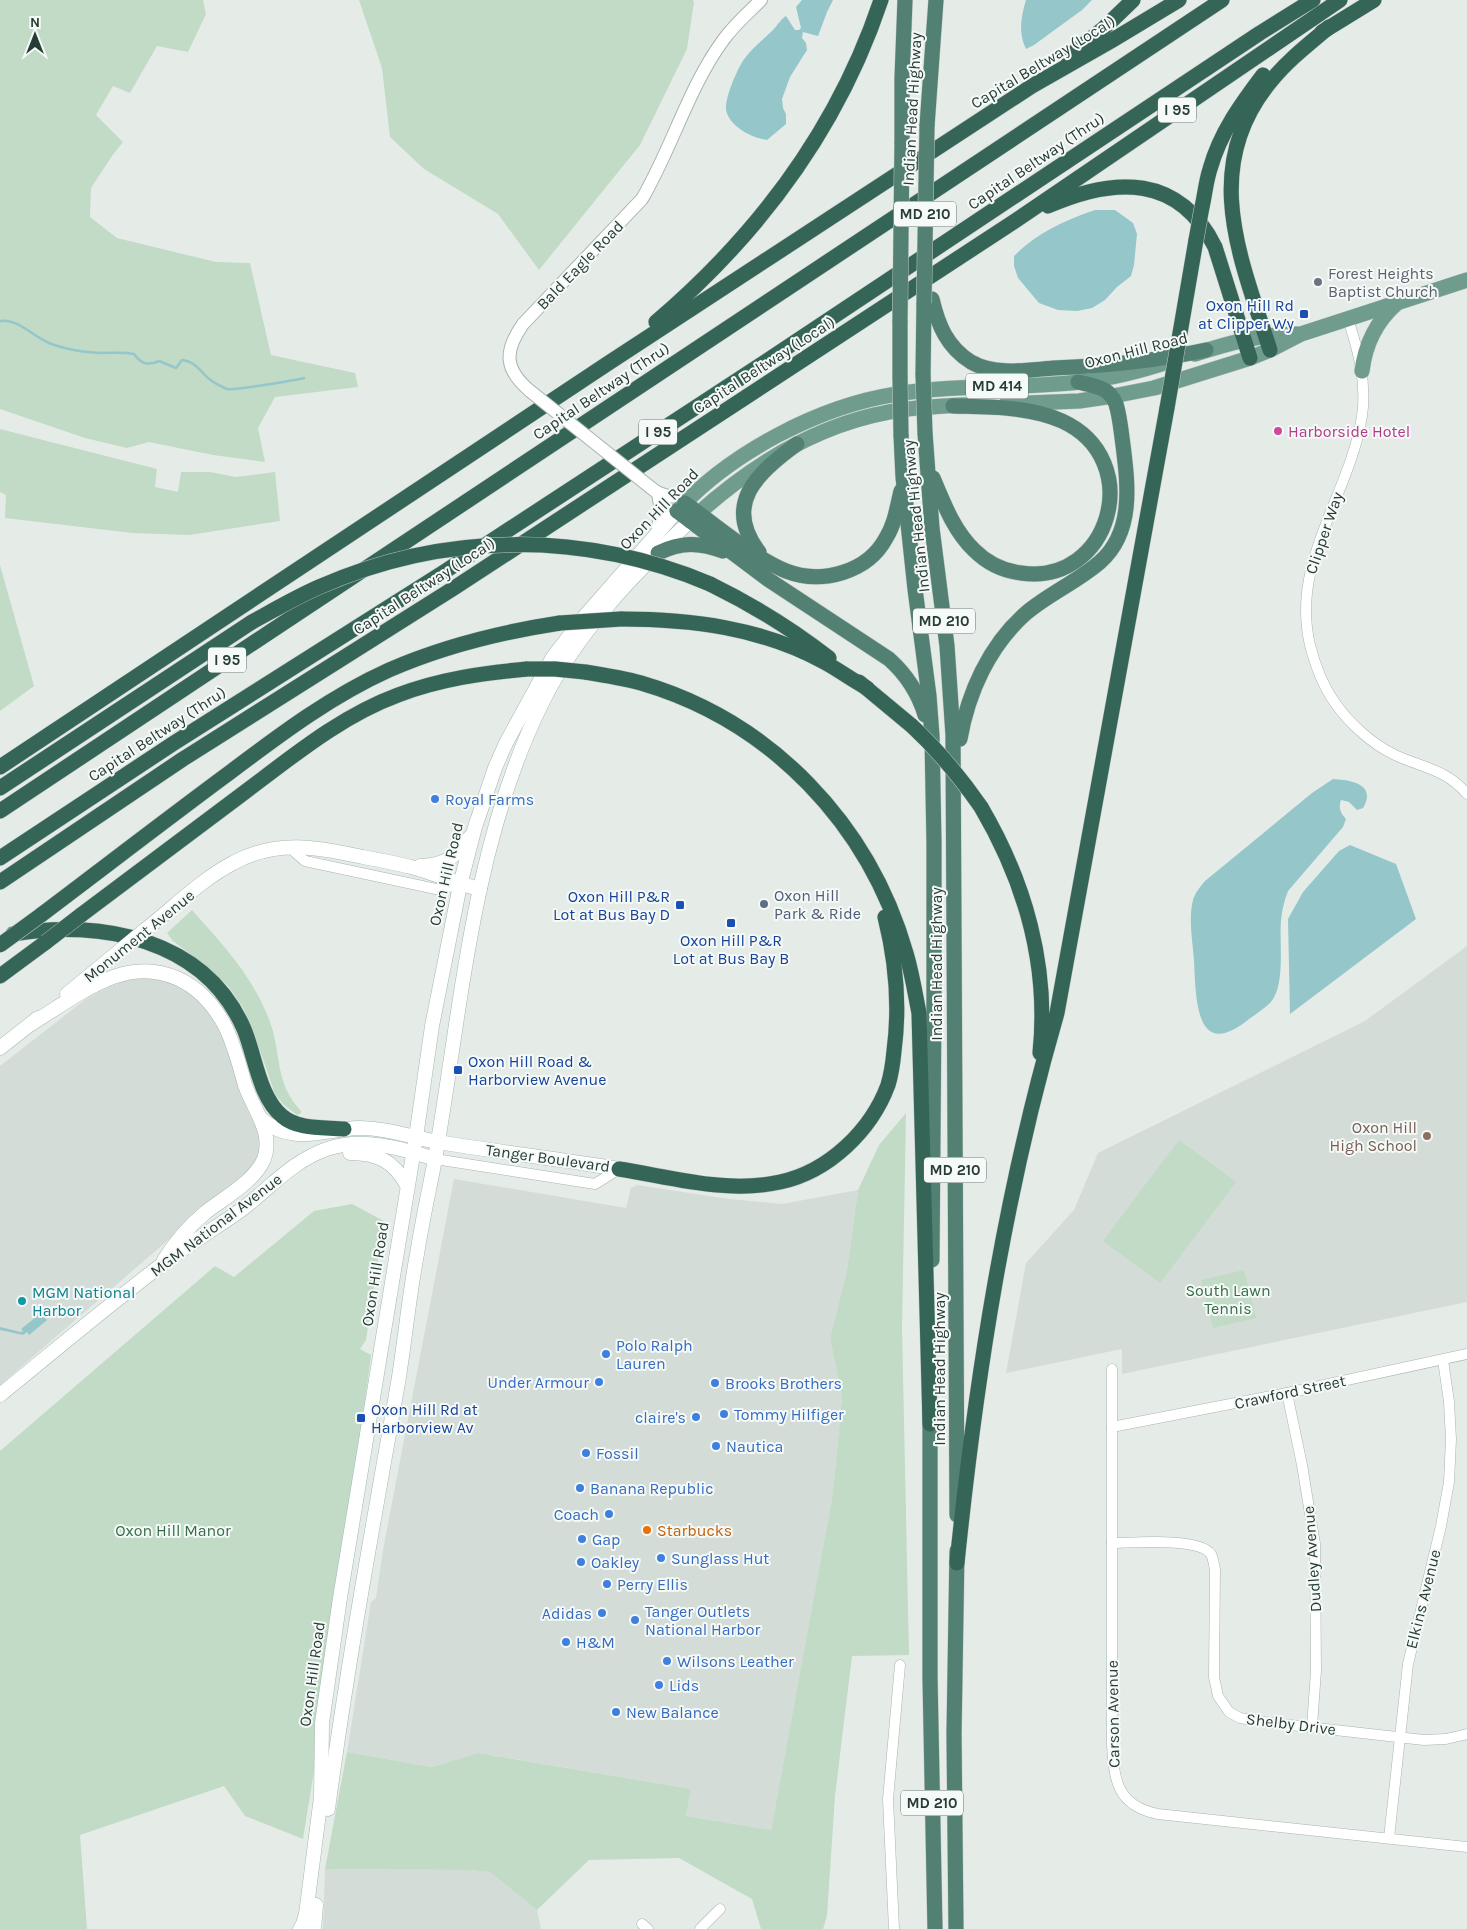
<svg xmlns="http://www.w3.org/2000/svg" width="1467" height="1929" viewBox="0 0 1467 1929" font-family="Karla,sans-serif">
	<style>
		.built { fill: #d3dcd7 }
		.green { fill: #c1dbc6 }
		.water { fill: #94c6ca }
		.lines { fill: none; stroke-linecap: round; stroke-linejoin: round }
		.stream { stroke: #94c6ca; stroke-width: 2.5 }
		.minor-casing { stroke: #a8b4ae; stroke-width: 11 }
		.tertiary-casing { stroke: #a8b4ae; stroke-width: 14 }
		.secondary-casing { stroke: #a4b7af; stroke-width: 15 }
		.primary-casing { stroke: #c2c8c6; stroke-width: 16 }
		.trunk-casing { stroke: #c2c8c6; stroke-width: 16 }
		.motorway-casing { stroke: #c2c8c6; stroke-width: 16 }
		.minor { stroke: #fff; stroke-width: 10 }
		.tertiary { stroke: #fff; stroke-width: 12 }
		.secondary { stroke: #fff; stroke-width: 14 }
		.primary { stroke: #6f9c8d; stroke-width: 15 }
		.trunk { stroke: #528072; stroke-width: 15 }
		.motorway { stroke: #356557; stroke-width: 15 }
		.tertiary-bridge-casing { stroke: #a8b4ae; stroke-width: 14; stroke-linecap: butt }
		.secondary-bridge-casing { stroke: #a4b7af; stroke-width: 15; stroke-linecap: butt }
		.trunk-bridge-casing { stroke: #c2c8c6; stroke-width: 16; stroke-linecap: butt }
		.motorway-bridge-casing { stroke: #c2c8c6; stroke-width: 16; stroke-linecap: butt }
		.tertiary-bridge { stroke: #fff; stroke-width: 12 }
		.secondary-bridge { stroke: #fff; stroke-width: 14 }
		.trunk-bridge { stroke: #528072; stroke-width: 15 }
		.motorway-bridge { stroke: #356557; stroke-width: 15 }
		.worship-dot { fill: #6b7280; stroke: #f5f9f7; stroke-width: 2 }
		.transit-dot { fill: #1a4fb4; stroke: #f5f9f7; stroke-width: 2 }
		.hotel-dot { fill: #d1479c; stroke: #f5f9f7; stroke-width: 2 }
		.shop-dot { fill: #3f7fe0; stroke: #f5f9f7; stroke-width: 2 }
		.service-dot { fill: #5c6f8a; stroke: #f5f9f7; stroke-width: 2 }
		.education-dot { fill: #8d6e63; stroke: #f5f9f7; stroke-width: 2 }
		.culture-dot { fill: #0f9aa8; stroke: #f5f9f7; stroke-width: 2 }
		.food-dot { fill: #e8710a; stroke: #f5f9f7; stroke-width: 2 }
		.labels { text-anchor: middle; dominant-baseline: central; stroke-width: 4; stroke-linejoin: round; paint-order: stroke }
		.shield { fill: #f5f9f7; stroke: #64756e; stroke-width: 1 }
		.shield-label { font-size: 15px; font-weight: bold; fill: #263c34 }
		.street-label { font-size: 16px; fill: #263c34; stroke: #f5f9f7 }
		.worship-label { font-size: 16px; fill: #5b616d; stroke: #f5f9f7; text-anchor: start }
		.transit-label { font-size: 16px; fill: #164399; stroke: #f5f9f7; text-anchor: end }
		.hotel-label { font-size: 16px; fill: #b23c85; stroke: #f5f9f7; text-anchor: start }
		.shop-label { font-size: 16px; fill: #366cbe; stroke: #f5f9f7; text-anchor: start }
		.service-label { font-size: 16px; fill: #4e5e75; stroke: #f5f9f7; text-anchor: start }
		.education-label { font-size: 16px; fill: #785e54; stroke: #f5f9f7; text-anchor: end }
		.park-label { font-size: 16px; fill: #356e47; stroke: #f5f9f7 }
		.culture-label { font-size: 16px; fill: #0d838f; stroke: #f5f9f7; text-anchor: start }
		.food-label { font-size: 16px; fill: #c56008; stroke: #f5f9f7; text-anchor: start }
	</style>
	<rect width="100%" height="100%" fill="#e5ece8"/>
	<g class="built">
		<path d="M1467,946V1302L1122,1374V1349L1006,1373L1026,1263L1074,1210L1098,1153L1365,1021Z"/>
		<path d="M139,976L183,981L224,1024L262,1144L254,1166L0,1385V1066L86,999L111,986Z"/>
		<path d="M454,1179L626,1208L631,1188L637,1185L729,1199L782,1204L858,1190L847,1270L830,1338L842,1397L833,1493L771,1830L686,1816L691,1789L480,1753L432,1767L347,1752L371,1602L376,1598L383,1550Z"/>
		<path d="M325,1869L468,1870L490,1872L537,1910L541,1929H323Z"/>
	</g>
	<g class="green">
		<path d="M0,0H203L206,14L188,52L157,46L130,93L113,86L96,115L123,142L112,156L91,188L90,217L117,238L216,262L250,263L271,355L355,373L358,387L275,397L258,428L265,462L213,455L149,442L127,448L85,438L0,409Z"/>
		<path d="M359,0H693L694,2L687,49L640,145L539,270L498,214L424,169L390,137L382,68Z"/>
		<path d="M0,429L157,469L155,487L178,492L181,472H210L236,477L275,472L280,521L189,535L132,533L5,518L6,495L0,492Z"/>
		<path d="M0,565L34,686L0,711Z"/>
		<path d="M192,910C223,945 253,976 270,1022C282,1055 274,1082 301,1111V1113L297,1115L283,1104L275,1094L252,1027L242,1006L229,987L210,969L173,941L167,933Z"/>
		<path d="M906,1113L902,1328L909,1655L852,1656L835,1796L827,1916L823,1929H761L752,1899L679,1858L589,1860L537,1910L490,1872L468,1870L325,1869L347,1752L432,1767L479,1753L691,1789L686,1816L771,1830L833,1493L842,1397L830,1338L847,1270L858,1190L879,1145Z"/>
		<path d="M1179,1140L1236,1182L1160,1283L1103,1241Z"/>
		<path d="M352,1204L384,1221L366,1340L360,1349L371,1355L328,1684L303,1839L245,1816L224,1786L80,1835L87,1929H0V1451L215,1266L234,1277L314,1211Z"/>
		<path d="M1244,1270L1256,1318L1213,1328L1201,1280Z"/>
	</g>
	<g class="water">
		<path d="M802,0H833L827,12L818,36L803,32L802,38L806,43L807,50L790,77L782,99L783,108L786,114V124L767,140C752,138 728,126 726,109C725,97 738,67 745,58C752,48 764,39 773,30C777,26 780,20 786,16L795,30H799L801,28L796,7Z"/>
		<path d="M1026,0H1092L1082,10L1034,45L1026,49C1018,33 1021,17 1026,0Z"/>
		<path d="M1095,210H1115L1133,223L1137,234L1134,265L1131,276L1117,287L1105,300L1092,308L1077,311L1058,310L1039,303L1018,278L1014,266V256C1037,233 1065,220 1095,210Z"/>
		<path d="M1333,779C1351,780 1377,784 1363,808L1357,810L1349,802L1341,800C1338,809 1341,813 1346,819L1343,827L1288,891C1284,901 1282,910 1281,921C1279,943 1286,986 1270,1003C1264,1009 1256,1014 1249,1019C1195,1063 1196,998 1194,961C1193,942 1188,919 1193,900C1195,893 1200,887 1205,881L1312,793Z"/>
		<path d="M1350,845L1396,864L1416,919L1290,1014L1288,919L1303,892L1339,851Z"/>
		<path d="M40,1314L47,1320L29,1335L27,1332L23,1335L0,1330V1327L21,1332L23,1331L21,1329Z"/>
	</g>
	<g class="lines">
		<path class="stream" d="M0,321C18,318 32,336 49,343C64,349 86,353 103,353C114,353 123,352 134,354C141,364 148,366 159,361L176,368L182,360C193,361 197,367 204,374C209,380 220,386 227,389C233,391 295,380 304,378"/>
		<g class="minor-casing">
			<g id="minor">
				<path d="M1348,319C1358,350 1367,382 1362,416C1350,495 1290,561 1310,645C1315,665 1323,686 1335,703C1350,724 1372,744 1395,755C1423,768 1446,769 1467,794"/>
				<path d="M290,848L305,861L436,889L460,885"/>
				<path d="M435,1159L595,1184L619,1169"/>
				<path d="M1112,1369V1744C1114,1780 1117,1806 1158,1814L1467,1847"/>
				<path d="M1287,1393L1302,1465L1315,1544L1316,1671L1312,1726"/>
				<path d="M1112,1427L1287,1393L1467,1354"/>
				<path d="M1112,1543C1132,1543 1199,1537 1211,1554C1213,1558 1214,1565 1215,1569L1214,1677L1218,1696L1229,1712L1240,1718L1264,1722L1424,1740L1446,1739L1467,1734"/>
				<path d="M1389,1838L1408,1664L1441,1526L1449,1482L1451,1439L1449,1402L1443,1360"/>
				<path d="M642,1924L648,1929"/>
				<path d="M700,1929L720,1909"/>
				<path d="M894,1929L888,1799L900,1665"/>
			</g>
		</g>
		<g class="tertiary-casing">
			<g id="tertiary">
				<path d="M530,391C504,369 504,351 523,324L642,199C672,148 689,86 724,39C735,24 748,13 761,0"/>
				<path d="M650,487C664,500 681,498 698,490"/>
				<path d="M657,533L661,510L658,494"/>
			</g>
		</g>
		<g class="secondary-casing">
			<g id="secondary">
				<path d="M420,866C445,865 456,857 470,837"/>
				<path d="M145,930C173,908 202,879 233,863C277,839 317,847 363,857C379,860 395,863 411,867C435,873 456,884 480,889"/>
				<path d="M67,994L122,949"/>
				<path d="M31,1024C57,1008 84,988 113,977C160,960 201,982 224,1024C234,1043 239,1064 245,1085C253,1109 274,1132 264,1159C254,1182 225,1197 206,1212C188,1227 176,1241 164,1260"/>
				<path d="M0,1048L38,1018"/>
				<path d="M261,1119C294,1146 322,1129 359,1128C387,1128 411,1137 438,1142C498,1152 559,1159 619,1169"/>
				<path d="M350,1153C378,1153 393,1161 407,1185"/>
				<path d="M0,1395C53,1352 105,1308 160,1266C186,1246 214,1229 241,1210C269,1189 292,1161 327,1149C362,1137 401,1148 435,1159"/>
				<path d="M328,1809C347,1666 373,1525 398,1383C405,1340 409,1296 417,1254C422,1222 429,1191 435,1159C462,1005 472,843 543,701C577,632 635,573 690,521"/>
				<path d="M300,1929L303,1924L306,1914L321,1797L322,1723L340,1598L416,1137L432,1026L460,885L475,827L495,768L506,743L553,657L584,617L677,511"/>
				<path d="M314,1929L316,1905"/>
			</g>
		</g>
		<g class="primary-casing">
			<g id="primary">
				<path d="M1195,354C1229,343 1262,334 1297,334"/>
				<path d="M1362,371C1365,345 1377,321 1396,304"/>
				<path d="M1006,404L1079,401L1113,396L1154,388L1250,358L1270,350L1301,334L1467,280"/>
				<path d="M677,511C730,453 819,406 897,394C957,384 1019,389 1079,382C1110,379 1141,371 1171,361"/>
				<path d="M690,521C746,469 813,426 889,412C914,407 940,406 965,405"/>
			</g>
		</g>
		<g class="trunk-casing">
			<g id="trunk">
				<path d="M927,126L936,0"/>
				<path d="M902,144V79L905,0"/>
				<path d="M932,299C938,325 947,347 971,362C995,376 1027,370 1054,368C1105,366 1156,361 1206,350"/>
				<path d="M923,374L924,303"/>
				<path d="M900,377V321"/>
				<path d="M925,433L932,528L947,646L953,735L957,1515"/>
				<path d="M901,435L903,477L915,589L929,696L932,736L934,843V1002L932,1260"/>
				<path d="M933,478C944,504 954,531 974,550C987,563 1004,571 1021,573C1110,586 1147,460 1062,421C1029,406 988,407 953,406"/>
				<path d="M685,503C714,524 754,558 786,571C822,585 868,572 886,538C895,524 897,507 901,491"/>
				<path d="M677,511L769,580L889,659C907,675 918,692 925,715"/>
				<path d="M759,552C722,504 758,472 797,444"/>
				<path d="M658,553C681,542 699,542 723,551"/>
				<path d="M960,739C968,693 989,646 1025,614C1048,594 1077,582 1100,562C1134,532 1128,485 1123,445C1121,431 1120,417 1116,404C1109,387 1095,386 1078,382"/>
				<path d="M930,1411V1677L935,1929"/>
				<path d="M956,1929L954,1734L957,1551"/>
			</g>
		</g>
		<g class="motorway-casing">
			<g id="motorway">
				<path d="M1322,32L1374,0"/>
				<path d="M1068,57L1104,28L1133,0"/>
				<path d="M1048,206C1114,177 1179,174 1215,247L1250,358"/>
				<path d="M1202,207C1205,194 1206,181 1210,169C1220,133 1241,104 1263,75"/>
				<path d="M656,322C758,235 838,129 881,0"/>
				<path d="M1179,339L1196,240"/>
				<path d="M1270,350C1241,259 1199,167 1271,81C1288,60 1309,44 1329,27"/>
				<path d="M710,584C753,605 792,629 829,658"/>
				<path d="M621,619C691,619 762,628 824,662C839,670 852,680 867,688"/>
				<path d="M585,672C604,675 623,678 641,683C771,721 869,824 906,953C912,973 915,993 919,1013L930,1424"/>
				<path d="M859,682L912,726"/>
				<path d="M0,767L607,364L1032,86L1111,41L1179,0"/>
				<path d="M0,788L252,622"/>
				<path d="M981,807C1025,882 1049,966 1040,1053"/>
				<path d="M0,811L1222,0"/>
				<path d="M0,858L174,743L444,572L762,364L1260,33L1313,0"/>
				<path d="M0,882L183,759L454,588L1015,221L1340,0"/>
				<path d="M41,915C102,869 163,822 225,776C277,737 329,697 389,670C444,646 501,632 560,623"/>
				<path d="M81,915C136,874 190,833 245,792C293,756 341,716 398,695C440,679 483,673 527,669"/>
				<path d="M13,934C101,919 205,939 244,1029C255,1055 259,1097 282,1116C298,1130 324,1127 344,1129"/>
				<path d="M0,976L46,942"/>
				<path d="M619,1169C671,1177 727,1194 780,1182C828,1172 871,1131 888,1085C891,1075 893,1062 894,1051C900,1006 896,961 885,917"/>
				<path d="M957,1563C976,1377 1005,1192 1057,1013L1167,408"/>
			</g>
		</g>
		<use href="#minor" class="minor"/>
		<use href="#tertiary" class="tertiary"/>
		<use href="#secondary" class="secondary"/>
		<use href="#primary" class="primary"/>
		<use href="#trunk" class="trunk"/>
		<use href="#motorway" class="motorway"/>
		<g class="tertiary-bridge-casing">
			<path id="tertiary-bridge" d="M530,391L650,487"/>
		</g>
		<g class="secondary-bridge-casing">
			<path id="secondary-bridge" d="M122,949L145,930"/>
		</g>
		<g class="trunk-bridge-casing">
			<g id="trunk-bridge">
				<path d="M924,303L927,126"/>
				<path d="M900,321L902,144"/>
				<path d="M923,374L925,433"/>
				<path d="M900,377L901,435"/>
			</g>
		</g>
		<g class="motorway-bridge-casing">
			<g id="motorway-bridge">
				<path d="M1196,240L1202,207"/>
				<path d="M1167,408L1179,339"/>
				<path d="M252,622C274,610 296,597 319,587C445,531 584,531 710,584"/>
				<path d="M560,623L621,619"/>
				<path d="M527,669H555L585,672"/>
				<path d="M912,726C939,751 960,777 981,807"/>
				<path d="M46,942L81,915"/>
				<path d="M0,945L41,915"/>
			</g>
		</g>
		<use href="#tertiary-bridge" class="tertiary-bridge"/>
		<use href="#secondary-bridge" class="secondary-bridge"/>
		<use href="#trunk-bridge" class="trunk-bridge"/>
		<use href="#motorway-bridge" class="motorway-bridge"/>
	</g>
	<circle class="worship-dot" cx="1318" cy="282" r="5"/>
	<g class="transit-dot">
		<rect x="1299" y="309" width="10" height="10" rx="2.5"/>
		<rect x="675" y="900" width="10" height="10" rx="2.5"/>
		<rect x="726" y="918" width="10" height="10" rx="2.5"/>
		<rect x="453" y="1065" width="10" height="10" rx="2.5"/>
		<rect x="356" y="1413" width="10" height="10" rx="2.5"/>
	</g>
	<circle class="hotel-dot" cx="1278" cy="431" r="5"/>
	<g class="shop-dot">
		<circle cx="435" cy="799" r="5"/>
		<circle cx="606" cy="1354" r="5"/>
		<circle cx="599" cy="1382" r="5"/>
		<circle cx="715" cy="1383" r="5"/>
		<circle cx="724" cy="1414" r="5"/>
		<circle cx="696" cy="1417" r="5"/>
		<circle cx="716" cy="1446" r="5"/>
		<circle cx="586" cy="1453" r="5"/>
		<circle cx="580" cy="1488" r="5"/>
		<circle cx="609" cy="1514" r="5"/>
		<circle cx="582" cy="1539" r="5"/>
		<circle cx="661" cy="1558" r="5"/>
		<circle cx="581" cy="1562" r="5"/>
		<circle cx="607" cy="1584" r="5"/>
		<circle cx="602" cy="1613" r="5"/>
		<circle cx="635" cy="1620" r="5"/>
		<circle cx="566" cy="1642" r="5"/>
		<circle cx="667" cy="1661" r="5"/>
		<circle cx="659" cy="1685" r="5"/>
		<circle cx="616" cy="1712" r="5"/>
	</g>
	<circle class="service-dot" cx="764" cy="904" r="5"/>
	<circle class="education-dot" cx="1427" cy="1136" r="5"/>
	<circle class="culture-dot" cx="22" cy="1301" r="5"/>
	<circle class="food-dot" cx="647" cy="1530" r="5"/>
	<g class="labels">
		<g class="shield">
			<rect x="1158" y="97.5" width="38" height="25" rx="4"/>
			<rect x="894" y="201.5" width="62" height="25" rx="4"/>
			<rect x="966" y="373.5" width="62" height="25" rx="4"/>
			<rect x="639" y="419.5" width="38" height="25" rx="4"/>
			<rect x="913" y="608.5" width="62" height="25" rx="4"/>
			<rect x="208" y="647.5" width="38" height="25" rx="4"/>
			<rect x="924" y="1157.5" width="62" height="25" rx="4"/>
			<rect x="901" y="1790.5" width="62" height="25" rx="4"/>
		</g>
		<g class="shield-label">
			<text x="1177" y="110">I 95</text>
			<text x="925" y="214">MD 210</text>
			<text x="997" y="386">MD 414</text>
			<text x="658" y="432">I 95</text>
			<text x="944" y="621">MD 210</text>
			<text x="227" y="660">I 95</text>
			<text x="955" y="1170">MD 210</text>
			<text x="932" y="1803">MD 210</text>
		</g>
		<g class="street-label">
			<text transform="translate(1043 62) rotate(-31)">Capital Beltway (Local)</text>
			<text transform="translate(912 109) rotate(-87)">Indian Head Highway</text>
			<text transform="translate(1036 161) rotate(-34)">Capital Beltway (Thru)</text>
			<text transform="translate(580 265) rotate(-46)">Bald Eagle Road</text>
			<text transform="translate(1136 350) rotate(-14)">Oxon Hill Road</text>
			<text transform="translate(764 365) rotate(-33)">Capital Beltway (Local)</text>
			<text transform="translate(601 391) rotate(-34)">Capital Beltway (Thru)</text>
			<text transform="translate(659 509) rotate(-46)">Oxon Hill Road</text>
			<text transform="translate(916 516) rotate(-96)">Indian Head Highway</text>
			<text transform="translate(1324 533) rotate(-71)">Clipper Way</text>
			<text transform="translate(424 586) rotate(-33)">Capital Beltway (Local)</text>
			<text transform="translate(157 734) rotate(-33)">Capital Beltway (Thru)</text>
			<text transform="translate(446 874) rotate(-77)">Oxon Hill Road</text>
			<text transform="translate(139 936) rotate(-39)">Monument Avenue</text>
			<text transform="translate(936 964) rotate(-90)">Indian Head Highway</text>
			<text transform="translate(548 1158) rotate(8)">Tanger Boulevard</text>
			<text transform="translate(216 1225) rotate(-37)">MGM National Avenue</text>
			<text transform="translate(375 1274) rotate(-81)">Oxon Hill Road</text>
			<text transform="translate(939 1369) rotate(-90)">Indian Head Highway</text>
			<text transform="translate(1290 1392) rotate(-12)">Crawford Street</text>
			<text transform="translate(1312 1559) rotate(-94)">Dudley Avenue</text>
			<text transform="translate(1423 1599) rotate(-76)">Elkins Avenue</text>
			<text transform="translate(312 1674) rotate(-82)">Oxon Hill Road</text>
			<text transform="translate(1113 1714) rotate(-91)">Carson Avenue</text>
			<text transform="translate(1291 1724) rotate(7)">Shelby Drive</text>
		</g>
		<g class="worship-label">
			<text x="1328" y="273">Forest Heights<tspan x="1328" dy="18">Baptist Church</tspan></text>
		</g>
		<g class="transit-label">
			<text x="1294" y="305">Oxon Hill Rd<tspan x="1294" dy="18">at Clipper Wy</tspan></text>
			<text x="670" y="896">Oxon Hill P&amp;R<tspan x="670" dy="18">Lot at Bus Bay D</tspan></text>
			<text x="731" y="940" text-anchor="middle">Oxon Hill P&amp;R<tspan x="731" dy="18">Lot at Bus Bay B</tspan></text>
			<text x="468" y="1061" text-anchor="start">Oxon Hill Road &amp;<tspan x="468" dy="18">Harborview Avenue</tspan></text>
			<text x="371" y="1409" text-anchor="start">Oxon Hill Rd at<tspan x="371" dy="18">Harborview Av</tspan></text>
		</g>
		<g class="hotel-label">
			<text x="1288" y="431">Harborside Hotel</text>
		</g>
		<g class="shop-label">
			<text x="445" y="799">Royal Farms</text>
			<text x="616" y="1345">Polo Ralph<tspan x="616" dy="18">Lauren</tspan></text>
			<text x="589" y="1382" text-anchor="end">Under Armour</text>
			<text x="725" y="1383">Brooks Brothers</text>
			<text x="734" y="1414">Tommy Hilfiger</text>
			<text x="686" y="1417" text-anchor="end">claire's</text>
			<text x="726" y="1446">Nautica</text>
			<text x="596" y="1453">Fossil</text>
			<text x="590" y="1488">Banana Republic</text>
			<text x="599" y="1514" text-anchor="end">Coach</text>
			<text x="592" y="1539">Gap</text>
			<text x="671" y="1558">Sunglass Hut</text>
			<text x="591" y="1562">Oakley</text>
			<text x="617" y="1584">Perry Ellis</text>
			<text x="645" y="1611">Tanger Outlets<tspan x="645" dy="18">National Harbor</tspan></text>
			<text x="592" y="1613" text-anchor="end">Adidas</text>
			<text x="576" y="1642">H&amp;M</text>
			<text x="677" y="1661">Wilsons Leather</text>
			<text x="669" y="1685">Lids</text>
			<text x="626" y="1712">New Balance</text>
		</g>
		<g class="service-label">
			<text x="774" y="895">Oxon Hill<tspan x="774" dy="18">Park &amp; Ride</tspan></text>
		</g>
		<g class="education-label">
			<text x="1417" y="1127">Oxon Hill<tspan x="1417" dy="18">High School</tspan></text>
		</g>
		<g class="park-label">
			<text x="1228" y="1290">South Lawn<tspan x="1228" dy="18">Tennis</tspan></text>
			<text x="173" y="1530">Oxon Hill Manor</text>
		</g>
		<g class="culture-label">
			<text x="32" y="1292">MGM National<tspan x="32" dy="18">Harbor</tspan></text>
		</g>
		<g class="food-label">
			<text x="657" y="1530">Starbucks</text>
		</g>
	</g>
	<g transform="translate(35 35)" stroke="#f5f9f7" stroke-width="4" paint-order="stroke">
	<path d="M0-4L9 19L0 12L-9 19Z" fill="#263c34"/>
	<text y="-8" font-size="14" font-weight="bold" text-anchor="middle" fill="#263c34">N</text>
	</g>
</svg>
